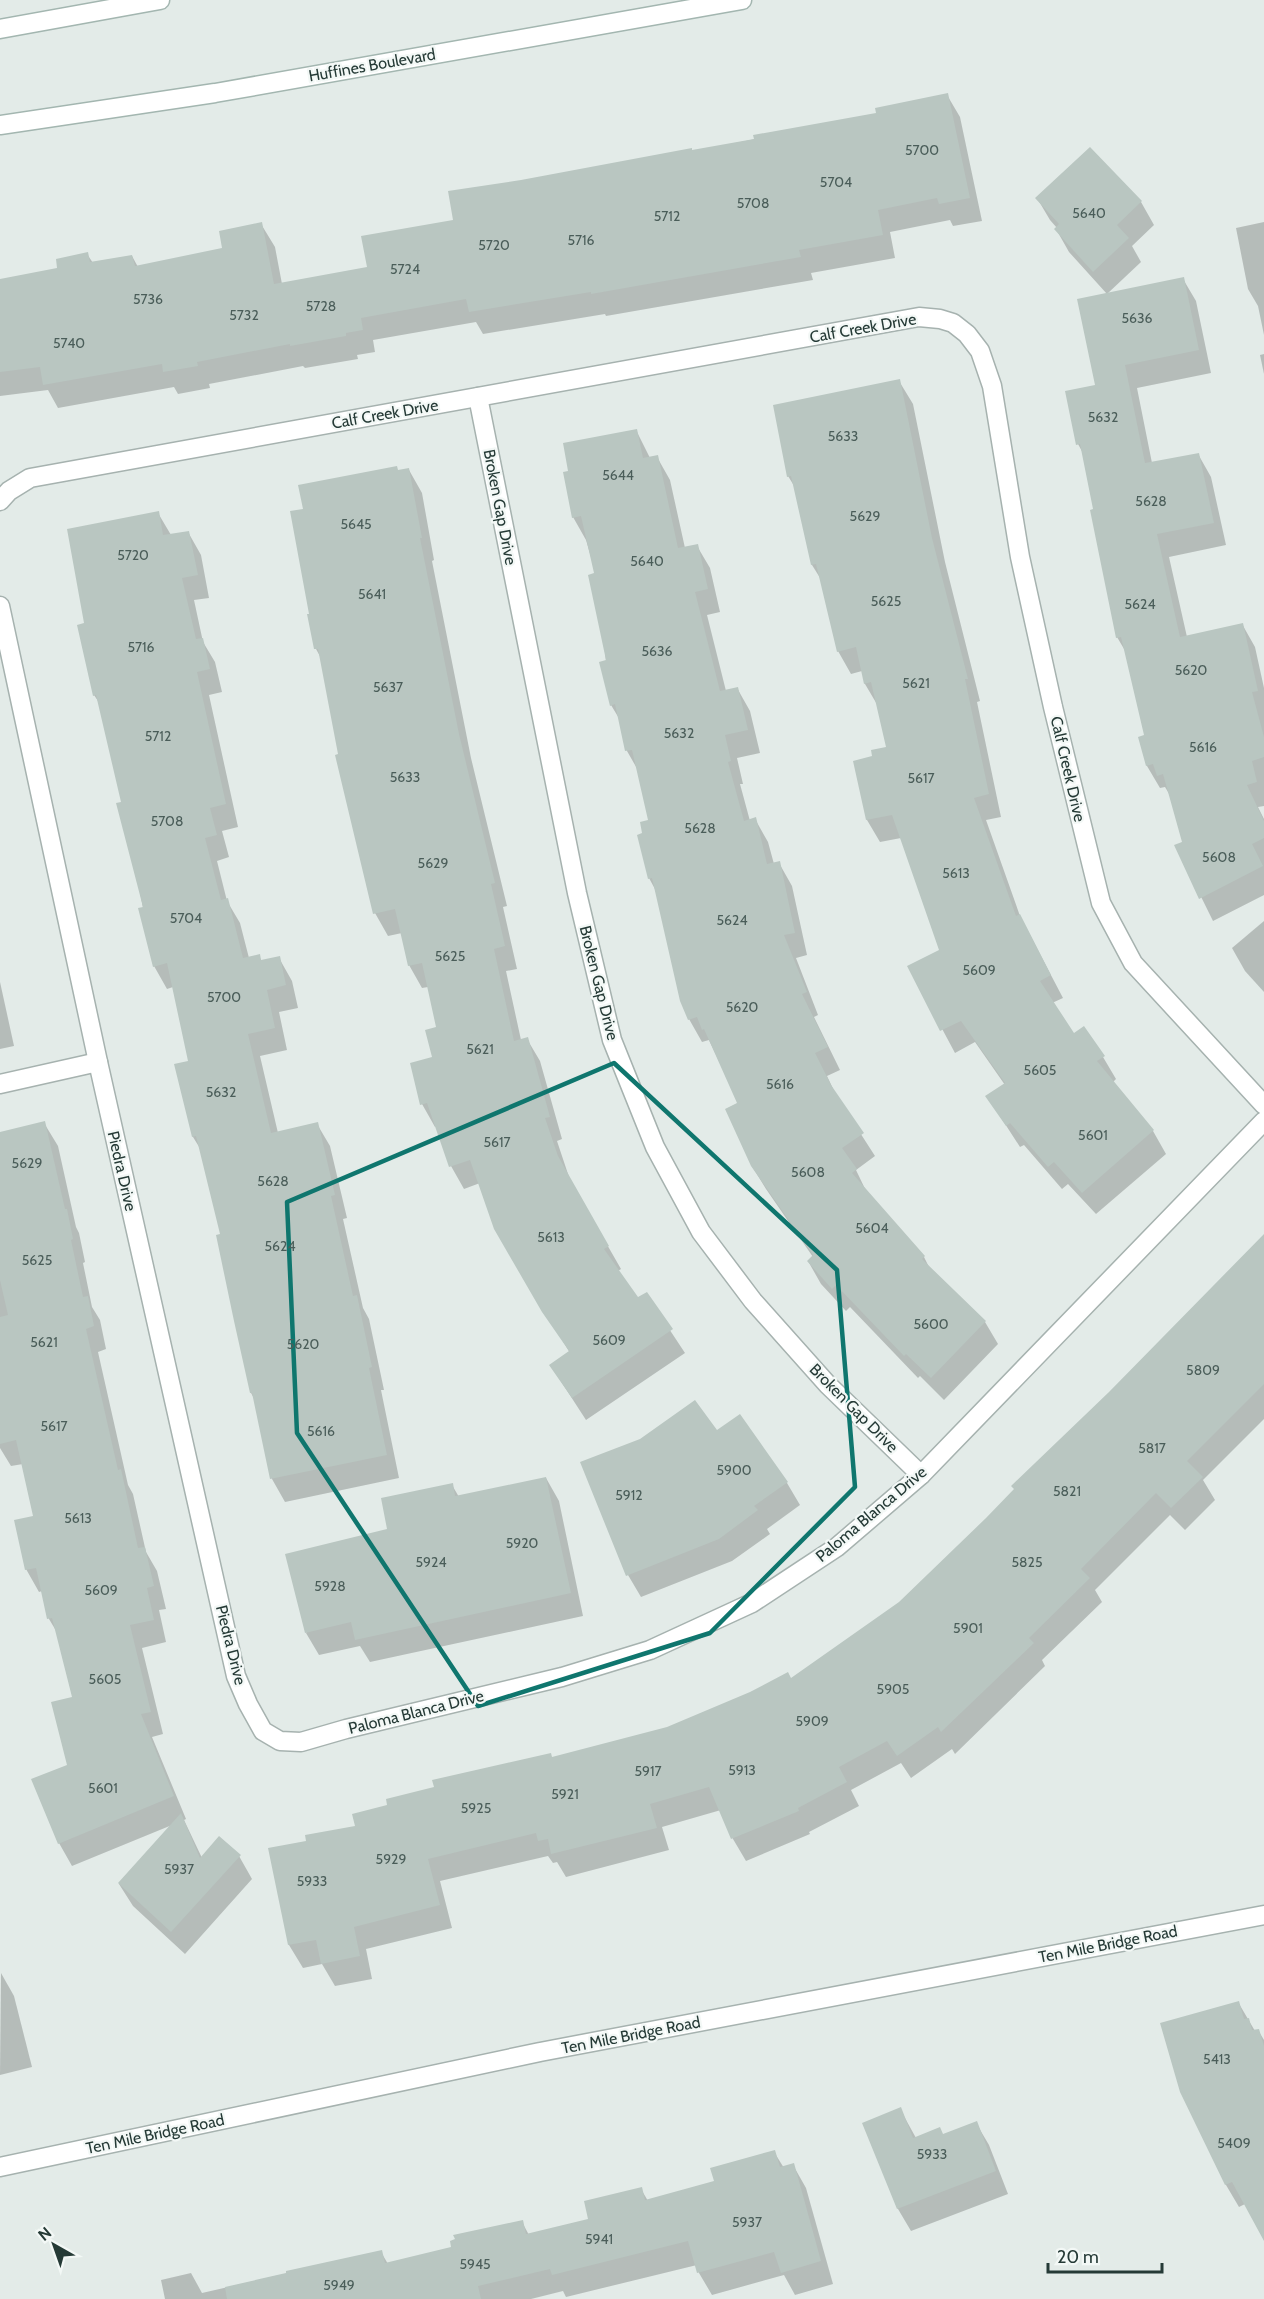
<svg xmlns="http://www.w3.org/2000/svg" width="1264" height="2299" viewBox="0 0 1264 2299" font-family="Cabin,sans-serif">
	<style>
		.shadow { fill: #0003 }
		.building { fill: #b9c6c1 }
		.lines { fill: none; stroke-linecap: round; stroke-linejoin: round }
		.minor-casing { stroke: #a6b2af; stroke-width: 21 }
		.tertiary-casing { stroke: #a6b2af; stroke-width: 21 }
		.secondary-casing { stroke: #a3b6b0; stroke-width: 21 }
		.minor { stroke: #fff; stroke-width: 18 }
		.tertiary { stroke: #fff; stroke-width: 18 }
		.secondary { stroke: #fff; stroke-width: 18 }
		.marked { fill: none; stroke: #0f766e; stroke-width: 4.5; stroke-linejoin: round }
		.labels { text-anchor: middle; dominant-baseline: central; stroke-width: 4.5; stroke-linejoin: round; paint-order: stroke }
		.number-label { font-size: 14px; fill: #4a5d59 }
		.street-label { font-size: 16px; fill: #253a36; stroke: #f3f8f6 }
	</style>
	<rect width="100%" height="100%" fill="#e3ebe8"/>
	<g class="shadow">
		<path d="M947,95L960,117L982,221L953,226L950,220L890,232L895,258L811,273L813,280L606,316L605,314L483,334L476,322L373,340L375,352L357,355L358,359L305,368L303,366L209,384L210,388L178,394L174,387L58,408L48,390L0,396V302L87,254L93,263L132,256L138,267L223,249L261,224L275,247L282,284L369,268L454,221L692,152L878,114Z"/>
		<path d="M1037,198L1141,202L1154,225L1132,246L1141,262L1107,294L1069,252L1056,229L1057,228L1050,220Z"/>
		<path d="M1264,222V335L1258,306L1248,289L1236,228Z"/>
		<path d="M1183,279L1196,301L1211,373L1137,388L1152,463L1198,454L1211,477L1226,545L1169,557L1187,637L1242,624L1255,647L1264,688V806L1258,807L1264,819V895L1213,921L1176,846L1183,842L1171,797L1165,787L1160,788L1147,766L1146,737L1127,654L1117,637L1084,455L1078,444L1096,386Z"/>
		<path d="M1264,354V374L1260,355Z"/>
		<path d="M899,381L913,404L945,562L980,701L977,702L1001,817L986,820L1020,916L1063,998L1052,1003L1073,1035L1103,1057L1116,1079L1113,1082L1153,1131L1166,1154L1096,1214L1068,1184L1062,1189L1024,1145L1020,1147L987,1096L1005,1085L975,1042L955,1053L909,967L941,951L901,838L880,842L867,820L855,762L874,758L888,748L878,706L865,684L862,671L851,674L838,651L822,581L812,565L796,489L788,476Z"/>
		<path d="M636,430L650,458L657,457L670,480L685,548L697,546L710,568L720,612L707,615L726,691L737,688L750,711L760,753L737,758L743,784H740L750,821L755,819L768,842L774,864L779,863L792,886L807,955L796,958L818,1015L814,1017L840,1070L827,1076L837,1097L875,1156L856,1170L867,1193L924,1257L930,1269L985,1322L998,1344L944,1400L920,1376L918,1378L850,1307L846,1311L821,1284L808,1261L813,1257L766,1189L752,1166L739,1103L709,1040L702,1042L689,1019L656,891L649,878L644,835L650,821L639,772L627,751L620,720L611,705L596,574L586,540L573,517Z"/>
		<path d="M409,470L422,493L434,560L432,561L471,758L507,906L503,907L517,969L506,971L521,1040L527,1039L540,1061L562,1139L557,1141L570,1180L621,1269L618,1271L637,1300L646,1294L685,1353L586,1420L551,1366L570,1353L495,1228L480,1183L464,1189L451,1166L437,1126L435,1127L422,1104L434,1058L437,1028L428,987L422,988L409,965L402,933L388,936L375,913L321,658L316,649L311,615L304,510L399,472Z"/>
		<path d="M158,513L171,535L188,532L201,555L209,598L194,600L203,642L215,662L222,692L209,695L238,827L222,831L229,857L217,861L227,901L240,923L249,958L259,956L262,962L279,958L292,981L298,1008L279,1012L287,1050L260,1056L278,1133L317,1124L330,1146L347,1218L343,1219L363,1308L369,1319L384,1390H381L399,1478L285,1502L272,1479L255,1400L251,1393L221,1235L201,1150L193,1137L176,1065L190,1062L173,987L167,989L154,966L123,803L100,704L94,695L86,624Z"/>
		<path d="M1264,921V992L1245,971L1232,948Z"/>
		<path d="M0,982L14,1046L0,1049Z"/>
		<path d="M44,1123L58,1146L76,1227L79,1233L85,1262L83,1263L92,1307L100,1320L106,1349L98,1352L128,1485L133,1494L146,1552L157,1571L166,1609L159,1610L166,1642L142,1648L163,1734L152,1737L186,1819L184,1820L202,1858L239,1856L252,1879L185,1954L133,1906L119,1884L172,1825L72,1866L59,1843L69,1765L74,1698L58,1634L49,1619L42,1591L39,1592L26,1569L35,1517L23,1464L11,1466L0,1448V1133Z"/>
		<path d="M1264,1236V1419L1203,1480L1215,1500L1185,1530L1170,1515L1095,1590L1102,1602L1042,1660L1045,1666L955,1754L952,1749L911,1778L901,1763L851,1790L859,1806L809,1832L810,1834L746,1861L733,1839L721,1810L662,1827L669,1850L566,1877L557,1862L553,1863L548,1856L440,1881L452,1928L366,1949L372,1979L335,1986L322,1964L303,1968L289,1945L270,1849L308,1842L357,1827L553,1758L668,1728L791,1680L900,1603L987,1519Z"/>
		<path d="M716,1432L787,1483L800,1505L767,1529L770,1534L732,1561L641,1597L628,1575Z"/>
		<path d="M546,1478L559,1501L583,1616L370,1662L360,1646L319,1655L306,1633L389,1530L452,1485L459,1497Z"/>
		<path d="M1,1973L14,1996L32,2067L0,2075Z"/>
		<path d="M1238,2002L1255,2031L1258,2030L1264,2040V2238L1245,2204L1239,2207L1226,2185L1181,2091Z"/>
		<path d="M900,2109L916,2138L943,2136L976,2123L989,2145L1008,2194L911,2231L898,2209L864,2123Z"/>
		<path d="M774,2152L784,2168L793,2165L806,2188L833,2284L795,2295L784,2275L712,2295L699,2273L697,2265L566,2297L563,2291L531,2299H165L161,2280L191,2273L202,2293L381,2252L388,2264L453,2248L522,2222L529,2235L589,2220L641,2189L648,2201L715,2182Z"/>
	</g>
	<g class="building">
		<path d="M948,93L970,198L939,204L937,198L878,210L883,235L799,250L801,257L591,294V292L469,312L466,299L361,318L363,330L346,333V336L290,346V344L197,362L198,366L163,372L162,364L43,385L40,367L0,372V279L57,268L56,259L88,252L90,262L132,255L135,266L222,248L219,231L262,222L274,284L367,267L361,236L453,220L448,191L521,180L692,148V150L754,139L753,135L876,113L875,108Z"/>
		<path d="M1090,147L1142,201L1117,225L1129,238L1093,272L1054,229L1059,224L1035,198Z"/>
		<path d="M1184,277L1199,350L1125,365L1145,463L1199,453L1214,523L1157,534L1180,637L1243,623L1258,691L1252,692L1264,737V757L1252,761L1257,782L1247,785L1264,821V838L1252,844L1263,866L1199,899L1174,845L1182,842L1163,774L1157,776L1153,764L1146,766L1138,737L1144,735L1121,637L1116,638L1090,510L1093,509L1080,444L1076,445L1065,391L1095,385L1077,299Z"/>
		<path d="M900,379L932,538L968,679H965L989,794L974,798L1016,916L1020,914L1051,975L1040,981L1074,1033L1084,1026L1105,1056L1097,1061L1154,1130L1082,1193L1054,1162L1048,1167L1010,1123L1006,1126L985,1096L1005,1083L961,1021L940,1031L907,966L939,950L892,815L866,820L853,761L872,756L871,750L886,747L871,682L864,684L856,647L837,652L816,564L811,565L791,476L787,477L773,405Z"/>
		<path d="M637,429L643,458L658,455L678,548L698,544L708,589L695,592L720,691L738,687L748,730L725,735L731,761L728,762L744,821L756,817L767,864L780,861L795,933L784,935L807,992L802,994L828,1047L815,1053L831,1085L864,1133L842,1148L857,1169L852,1173L925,1256L922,1259L986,1321L931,1378L906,1354L904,1356L836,1285L832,1289L807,1261L813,1255L751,1166L725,1109L737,1103L704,1029L702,1030L697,1017L688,1020L680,1001L652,878L648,879L637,835L642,833L640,822L648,820L632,750L625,751L615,704L610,706L599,662L606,660L588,575L594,573L581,516L572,518L563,472L568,471L563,443Z"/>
		<path d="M397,466L398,470L409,468L422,538H420L459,734L495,883L491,884L505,946L494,949L514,1041L528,1037L550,1117L545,1118L558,1156L609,1246L604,1249L638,1297L647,1292L673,1329L572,1398L549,1365L569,1351L542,1312L494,1229L470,1160L449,1167L427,1103L420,1105L410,1063L432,1057L425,1030L436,1027L422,963L408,966L395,909L373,914L335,755L338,754L318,649H314L307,614H309L290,511L303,509L298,485Z"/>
		<path d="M159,511L163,535L189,531L198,575L182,578L196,639L203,638L210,669L197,672L226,804L210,808L217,835L205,838L221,900L228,898L243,958L260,954L261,960L280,956L286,985L267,990L275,1028L248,1034L271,1133L318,1122L335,1195L331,1196L353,1296L357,1295L372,1367L369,1368L387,1455L270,1479L252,1393H250L234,1321L216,1235L220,1234L196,1136L192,1137L174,1064L188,1061L167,963L153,967L138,908L143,907L116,803L121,802L96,695L93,696L77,625L84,623L67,529Z"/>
		<path d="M45,1121L65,1209H67L73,1239L71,1240L83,1297L88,1296L94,1326L86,1329L118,1470L121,1469L138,1548L145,1547L154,1586L147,1588L154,1620L130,1625L151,1712L141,1714L174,1796L58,1844L31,1779L67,1765L51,1702L72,1697L52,1618L47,1619L36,1568L25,1570L14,1520L33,1516L16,1440L0,1444V1317L8,1315L0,1280V1132Z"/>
		<path d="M1264,1234V1384L1187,1461L1203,1477L1171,1508L1156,1493L1081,1569L1090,1578L1029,1638L1034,1643L941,1732L938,1727L897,1756L887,1741L839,1767L847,1782L798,1808L799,1811L731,1839L709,1787L650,1804L657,1828L551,1854L548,1839L538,1841L536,1833L428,1859L440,1905L354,1927L360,1956L321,1964L316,1940L288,1945L268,1848L306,1841L305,1835L355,1826L352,1814L387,1805L386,1799L434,1787L432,1780L551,1753L552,1757L667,1727L750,1692L788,1672L791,1678L899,1602L986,1518L1014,1489L1011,1486L1109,1392Z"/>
		<path d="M695,1400L717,1430L740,1414L788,1482L754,1506L758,1510L719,1539L626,1576L580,1462L640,1439Z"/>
		<path d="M546,1477L571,1593L355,1640L351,1622L305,1633L285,1554L387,1529L381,1498L453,1483L455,1496Z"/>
		<path d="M181,1813L200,1858L219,1836L241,1855L171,1932L118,1883Z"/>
		<path d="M1239,2001L1244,2019L1249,2018L1252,2030L1259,2029L1264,2046V2241L1232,2182L1225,2185L1180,2092L1160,2023Z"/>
		<path d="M901,2107L913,2138L940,2127L943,2134L977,2121L996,2171L897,2209L862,2123Z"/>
		<path d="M775,2150L780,2167L794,2163L821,2261L781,2273L774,2252L697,2273L688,2241L552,2275L550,2269L478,2286L481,2299H227L225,2287L286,2273V2271L382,2250L385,2263L451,2247L450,2241L455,2239L453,2235L523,2220L526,2234L588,2219L584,2201L642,2187L645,2200L714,2181L710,2168Z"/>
	</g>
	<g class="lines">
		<g class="minor-casing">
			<g id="minor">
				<path d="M478,397L577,893L612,1040L655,1147L701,1232L753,1301L828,1385L921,1475"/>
				<path d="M0,501L9,491L30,478L919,317L940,319L953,323L967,334L980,351L992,386L1020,557L1053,707L1101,903L1133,963L1264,1105"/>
				<path d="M0,606L98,1062L236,1676L248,1704L263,1731L280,1741L301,1742L346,1729L562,1677L650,1650L752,1603L837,1547L921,1475L1264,1121"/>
				<path d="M0,1084L98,1062"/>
			</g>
		</g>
		<g class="tertiary-casing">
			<path id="tertiary" d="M0,2167L540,2052L1264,1915"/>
		</g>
		<g class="secondary-casing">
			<g id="secondary">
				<path d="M0,29L160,0"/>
				<path d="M0,125L215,93L742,0"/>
			</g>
		</g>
		<use href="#minor" class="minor"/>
		<use href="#tertiary" class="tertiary"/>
		<use href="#secondary" class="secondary"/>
	</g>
	<path class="marked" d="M614,1063L837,1270L855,1487L710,1633L478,1706L297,1433L287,1202Z"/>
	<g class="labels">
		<g class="number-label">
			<text x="922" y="150">5700</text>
			<text x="836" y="182">5704</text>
			<text x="753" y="203">5708</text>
			<text x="1089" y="213">5640</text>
			<text x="667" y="216">5712</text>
			<text x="581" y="240">5716</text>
			<text x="494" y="245">5720</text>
			<text x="405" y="269">5724</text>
			<text x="148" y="299">5736</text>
			<text x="321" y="306">5728</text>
			<text x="244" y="315">5732</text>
			<text x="1137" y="318">5636</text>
			<text x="69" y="343">5740</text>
			<text x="1103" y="417">5632</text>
			<text x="843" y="436">5633</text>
			<text x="618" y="475">5644</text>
			<text x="1151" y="501">5628</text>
			<text x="865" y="516">5629</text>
			<text x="356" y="524">5645</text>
			<text x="133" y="555">5720</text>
			<text x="647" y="561">5640</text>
			<text x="372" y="594">5641</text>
			<text x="886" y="601">5625</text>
			<text x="1140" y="604">5624</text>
			<text x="141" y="647">5716</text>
			<text x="657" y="651">5636</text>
			<text x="1191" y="670">5620</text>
			<text x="916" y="683">5621</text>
			<text x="388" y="687">5637</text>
			<text x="679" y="733">5632</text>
			<text x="158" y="736">5712</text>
			<text x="1203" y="747">5616</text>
			<text x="405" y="777">5633</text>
			<text x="921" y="778">5617</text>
			<text x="167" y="821">5708</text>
			<text x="700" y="828">5628</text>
			<text x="1219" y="857">5608</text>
			<text x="433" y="863">5629</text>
			<text x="956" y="873">5613</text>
			<text x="186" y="918">5704</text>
			<text x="732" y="920">5624</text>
			<text x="450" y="956">5625</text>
			<text x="979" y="970">5609</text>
			<text x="224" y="997">5700</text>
			<text x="742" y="1007">5620</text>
			<text x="480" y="1049">5621</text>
			<text x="1040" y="1070">5605</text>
			<text x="780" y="1084">5616</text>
			<text x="221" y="1092">5632</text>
			<text x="1093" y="1135">5601</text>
			<text x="497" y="1142">5617</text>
			<text x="27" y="1163">5629</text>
			<text x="808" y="1172">5608</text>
			<text x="273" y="1181">5628</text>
			<text x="872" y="1228">5604</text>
			<text x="551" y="1237">5613</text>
			<text x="280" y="1246">5624</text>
			<text x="37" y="1260">5625</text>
			<text x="931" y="1324">5600</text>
			<text x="609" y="1340">5609</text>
			<text x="44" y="1342">5621</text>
			<text x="303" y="1344">5620</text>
			<text x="1203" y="1370">5809</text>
			<text x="54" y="1426">5617</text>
			<text x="321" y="1431">5616</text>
			<text x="1152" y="1448">5817</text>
			<text x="734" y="1470">5900</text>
			<text x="1067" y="1491">5821</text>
			<text x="629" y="1495">5912</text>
			<text x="78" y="1518">5613</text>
			<text x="522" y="1543">5920</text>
			<text x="431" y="1562">5924</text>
			<text x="1027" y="1562">5825</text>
			<text x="330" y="1586">5928</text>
			<text x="101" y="1590">5609</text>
			<text x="968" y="1628">5901</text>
			<text x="105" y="1679">5605</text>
			<text x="893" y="1689">5905</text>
			<text x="812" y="1721">5909</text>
			<text x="742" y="1770">5913</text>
			<text x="648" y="1771">5917</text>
			<text x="103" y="1788">5601</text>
			<text x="565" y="1794">5921</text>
			<text x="476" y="1808">5925</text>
			<text x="391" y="1859">5929</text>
			<text x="179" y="1869">5937</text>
			<text x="312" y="1881">5933</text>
			<text x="1217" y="2059">5413</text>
			<text x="1234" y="2143">5409</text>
			<text x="932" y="2154">5933</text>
			<text x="747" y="2222">5937</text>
			<text x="599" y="2239">5941</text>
			<text x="475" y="2264">5945</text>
			<text x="339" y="2285">5949</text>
		</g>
		<g class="street-label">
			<text transform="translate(372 65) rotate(-10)">Huffines Boulevard</text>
			<text transform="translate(863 328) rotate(-10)">Calf Creek Drive</text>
			<text transform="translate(385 414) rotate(-10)">Calf Creek Drive</text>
			<text transform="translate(500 507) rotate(79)">Broken Gap Drive</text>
			<text transform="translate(1068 769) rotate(77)">Calf Creek Drive</text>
			<text transform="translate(599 983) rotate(76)">Broken Gap Drive</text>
			<text transform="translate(122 1171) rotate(77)">Piedra Drive</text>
			<text transform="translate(854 1408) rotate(45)">Broken Gap Drive</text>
			<text transform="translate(871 1514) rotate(-40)">Paloma Blanca Drive</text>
			<text transform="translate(231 1645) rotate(76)">Piedra Drive</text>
			<text transform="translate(416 1712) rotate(-14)">Paloma Blanca Drive</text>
			<text transform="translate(1108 1944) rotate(-11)">Ten Mile Bridge Road</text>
			<text transform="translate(631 2035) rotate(-11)">Ten Mile Bridge Road</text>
			<text transform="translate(155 2134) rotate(-12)">Ten Mile Bridge Road</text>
		</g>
	</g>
	<g transform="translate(54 2245) rotate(320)" stroke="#f3f8f6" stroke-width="4.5" paint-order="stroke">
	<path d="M0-4.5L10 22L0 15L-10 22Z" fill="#253a36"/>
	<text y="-9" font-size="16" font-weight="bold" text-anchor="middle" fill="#253a36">N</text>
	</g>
	<path d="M1048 2263v9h114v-9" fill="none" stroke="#253a36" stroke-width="3"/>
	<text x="1057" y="2263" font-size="18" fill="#253a36" stroke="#f3f8f6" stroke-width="4.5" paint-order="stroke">20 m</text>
</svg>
